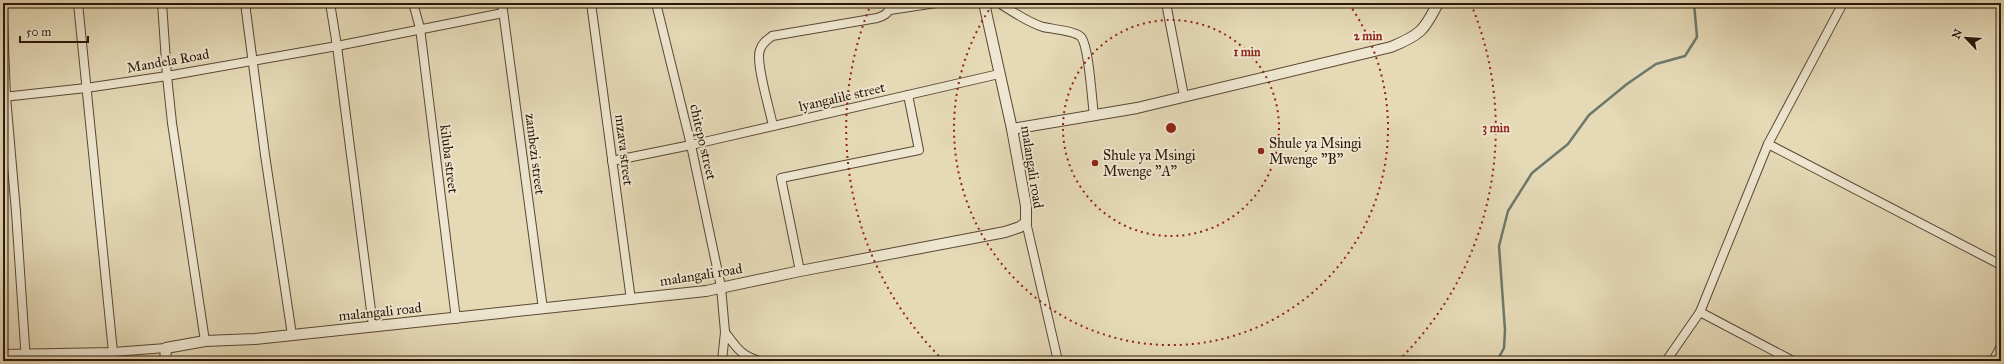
<svg xmlns="http://www.w3.org/2000/svg" width="2004" height="364" viewBox="0 0 2004 364" font-family="'IM FELL Great Primer',serif">
	<style>
		.lines { fill: none; stroke-linecap: round; stroke-linejoin: round }
		.stream { stroke: #6b796d; stroke-width: 2.5 }
		.minor-casing { stroke: #594834; stroke-width: 10 }
		.tertiary-casing { stroke: #594834; stroke-width: 12 }
		.minor { stroke: #eee6d0; stroke-width: 8 }
		.tertiary { stroke: #eee6d0; stroke-width: 10 }
		.ring { fill: none; stroke: #8f2418; stroke-width: 2; stroke-dasharray: 2 4 }
		.poi-dot { fill: #8f2418; stroke: #eee6d0; stroke-width: 1.5 }
		.labels { text-anchor: middle; dominant-baseline: central; stroke-width: 4; stroke-linejoin: round; paint-order: stroke }
		.street-label { font-size: 14px; fill: #2a1709; stroke: #eee6d0 }
		.poi-label { font-size: 14px; fill: #2a1709; stroke: #eee6d0; text-anchor: start }
		.centre { fill: #8f2418; stroke: #eee6d0; stroke-width: 2 }
		.ring-label { font-size: 12px; text-anchor: middle; font-weight: bold; fill: #8f2418; stroke: #eee6d0; stroke-width: 4; stroke-linejoin: round; paint-order: stroke }
	</style>
	<rect width="100%" height="100%" fill="#e5d9b6"/>
	<filter id="stains"><feTurbulence type="fractalNoise" baseFrequency=".005" numOctaves="4"/><feColorMatrix values="0 0 0 0 .2 0 0 0 0 .09 0 0 0 0 .02 0 0 0 .5 -.17"/></filter>
	<radialGradient id="worn" r=".72"><stop offset=".6" stop-color="#630" stop-opacity="0"/><stop offset="1" stop-color="#630" stop-opacity=".3"/></radialGradient>
	<g class="lines">
		<path class="stream" d="M1497,361L1504,348L1505,330L1499,246L1508,211L1532,173L1568,144L1589,115L1627,84L1656,64L1685,56L1697,37L1694,3"/>
		<g class="minor-casing">
			<g id="minor">
				<path d="M78,3L113,352"/>
				<path d="M162,3L167,76L172,123L205,341"/>
				<path d="M245,3L265,155L292,335"/>
				<path d="M330,3L337,46L373,326"/>
				<path d="M413,3L420,28L456,319"/>
				<path d="M502,3L543,309"/>
				<path d="M591,3L631,300"/>
				<path d="M656,3L691,145L721,287L725,332L722,361"/>
				<path d="M999,3C1013,12 1027,22 1043,27C1052,29 1076,31 1081,37C1089,46 1092,101 1094,116"/>
				<path d="M1166,3L1184,96"/>
				<path d="M890,10L936,3"/>
				<path d="M3,20L6,97L16,212L26,361"/>
				<path d="M3,97L86,88L167,76L337,46L503,13"/>
				<path d="M773,126C770,110 755,62 760,50C762,43 767,40 772,36L877,18C886,15 889,13 891,3"/>
				<path d="M1768,144L2001,265"/>
				<path d="M612,161L691,145L999,74"/>
				<path d="M1026,222L1058,361"/>
				<path d="M800,271L781,178L919,150L908,95"/>
				<path d="M1700,312L1793,361"/>
				<path d="M725,332C736,347 741,356 760,361"/>
				<path d="M3,354L113,352L166,348"/>
				<path d="M1666,361L1700,312L1768,144L1843,3"/>
				<path d="M1993,361L2001,346"/>
			</g>
		</g>
		<g class="tertiary-casing">
			<g id="tertiary">
				<path d="M1012,129L1137,108L1391,47C1420,35 1424,31 1438,3"/>
				<path d="M165,361L166,348L205,341L255,339L706,291L800,271L1005,232L1020,227L1026,222V206L1012,129L984,3"/>
			</g>
		</g>
		<use href="#minor" class="minor"/>
		<use href="#tertiary" class="tertiary"/>
	</g>
	<g class="ring">
		<circle cx="1171" cy="128" r="108"/>
		<path d="M1349 4A217 217 0 1 1 993 4"/>
		<path d="M943 360A325 325 0 0 1 871 4M1471 4A325 325 0 0 1 1399 360"/>
	</g>
	<g class="poi-dot">
		<circle cx="1261" cy="151" r="4"/>
		<circle cx="1095" cy="163" r="4"/>
	</g>
	<g class="labels">
		<g class="street-label">
			<text transform="translate(168 61) rotate(-10)">Mandela Road</text>
			<text transform="translate(842 97) rotate(-13)">lyangalile street</text>
			<text transform="translate(703 142) rotate(77)">chitepo street</text>
			<text transform="translate(624 150) rotate(83)">mzava street</text>
			<text transform="translate(535 154) rotate(83)">zambezi street</text>
			<text transform="translate(449 159) rotate(83)">kiluba street</text>
			<text transform="translate(1032 167) rotate(81)">malangali road</text>
			<text transform="translate(701 275) rotate(-9)">malangali road</text>
			<text transform="translate(380 312) rotate(-6)">malangali road</text>
		</g>
		<g class="poi-label">
			<text x="1269" y="143">Shule ya Msingi<tspan x="1269" dy="16">Mwenge "B"</tspan></text>
			<text x="1103" y="155">Shule ya Msingi<tspan x="1103" dy="16">Mwenge "A"</tspan></text>
		</g>
	</g>
	<circle cx="1171" cy="128" r="6" class="centre"/>
	<g class="ring-label">
		<text x="1368" y="40">2 min</text>
		<text x="1247" y="56">1 min</text>
		<text x="1496" y="132">3 min</text>
	</g>
	<rect width="2004" height="364" fill="none" stroke="#e5d9b6" stroke-width="16"/>
	<rect x="4" y="4" width="1996" height="356" fill="none" stroke="#2a1709" stroke-width="2"/>
	<rect x="8" y="8" width="1988" height="348" fill="none" stroke="#2a1709"/>
	<g transform="translate(1966 38) rotate(295)" stroke="#eee6d0" stroke-width="3" paint-order="stroke">
	<path d="M0-3L7 15L0 10L-7 15Z" fill="#2a1709"/>
	<text y="-6" font-size="11" font-weight="bold" text-anchor="middle" fill="#2a1709">N</text>
	</g>
	<path d="M20 36v6h68v-6" fill="none" stroke="#2a1709" stroke-width="2"/>
	<text x="26" y="36" font-size="12" fill="#2a1709" stroke="#eee6d0" stroke-width="3" paint-order="stroke">50 m</text>
	<rect width="100%" height="100%" filter="url(#stains)"/>
	<rect width="100%" height="100%" fill="url(#worn)"/>
</svg>
